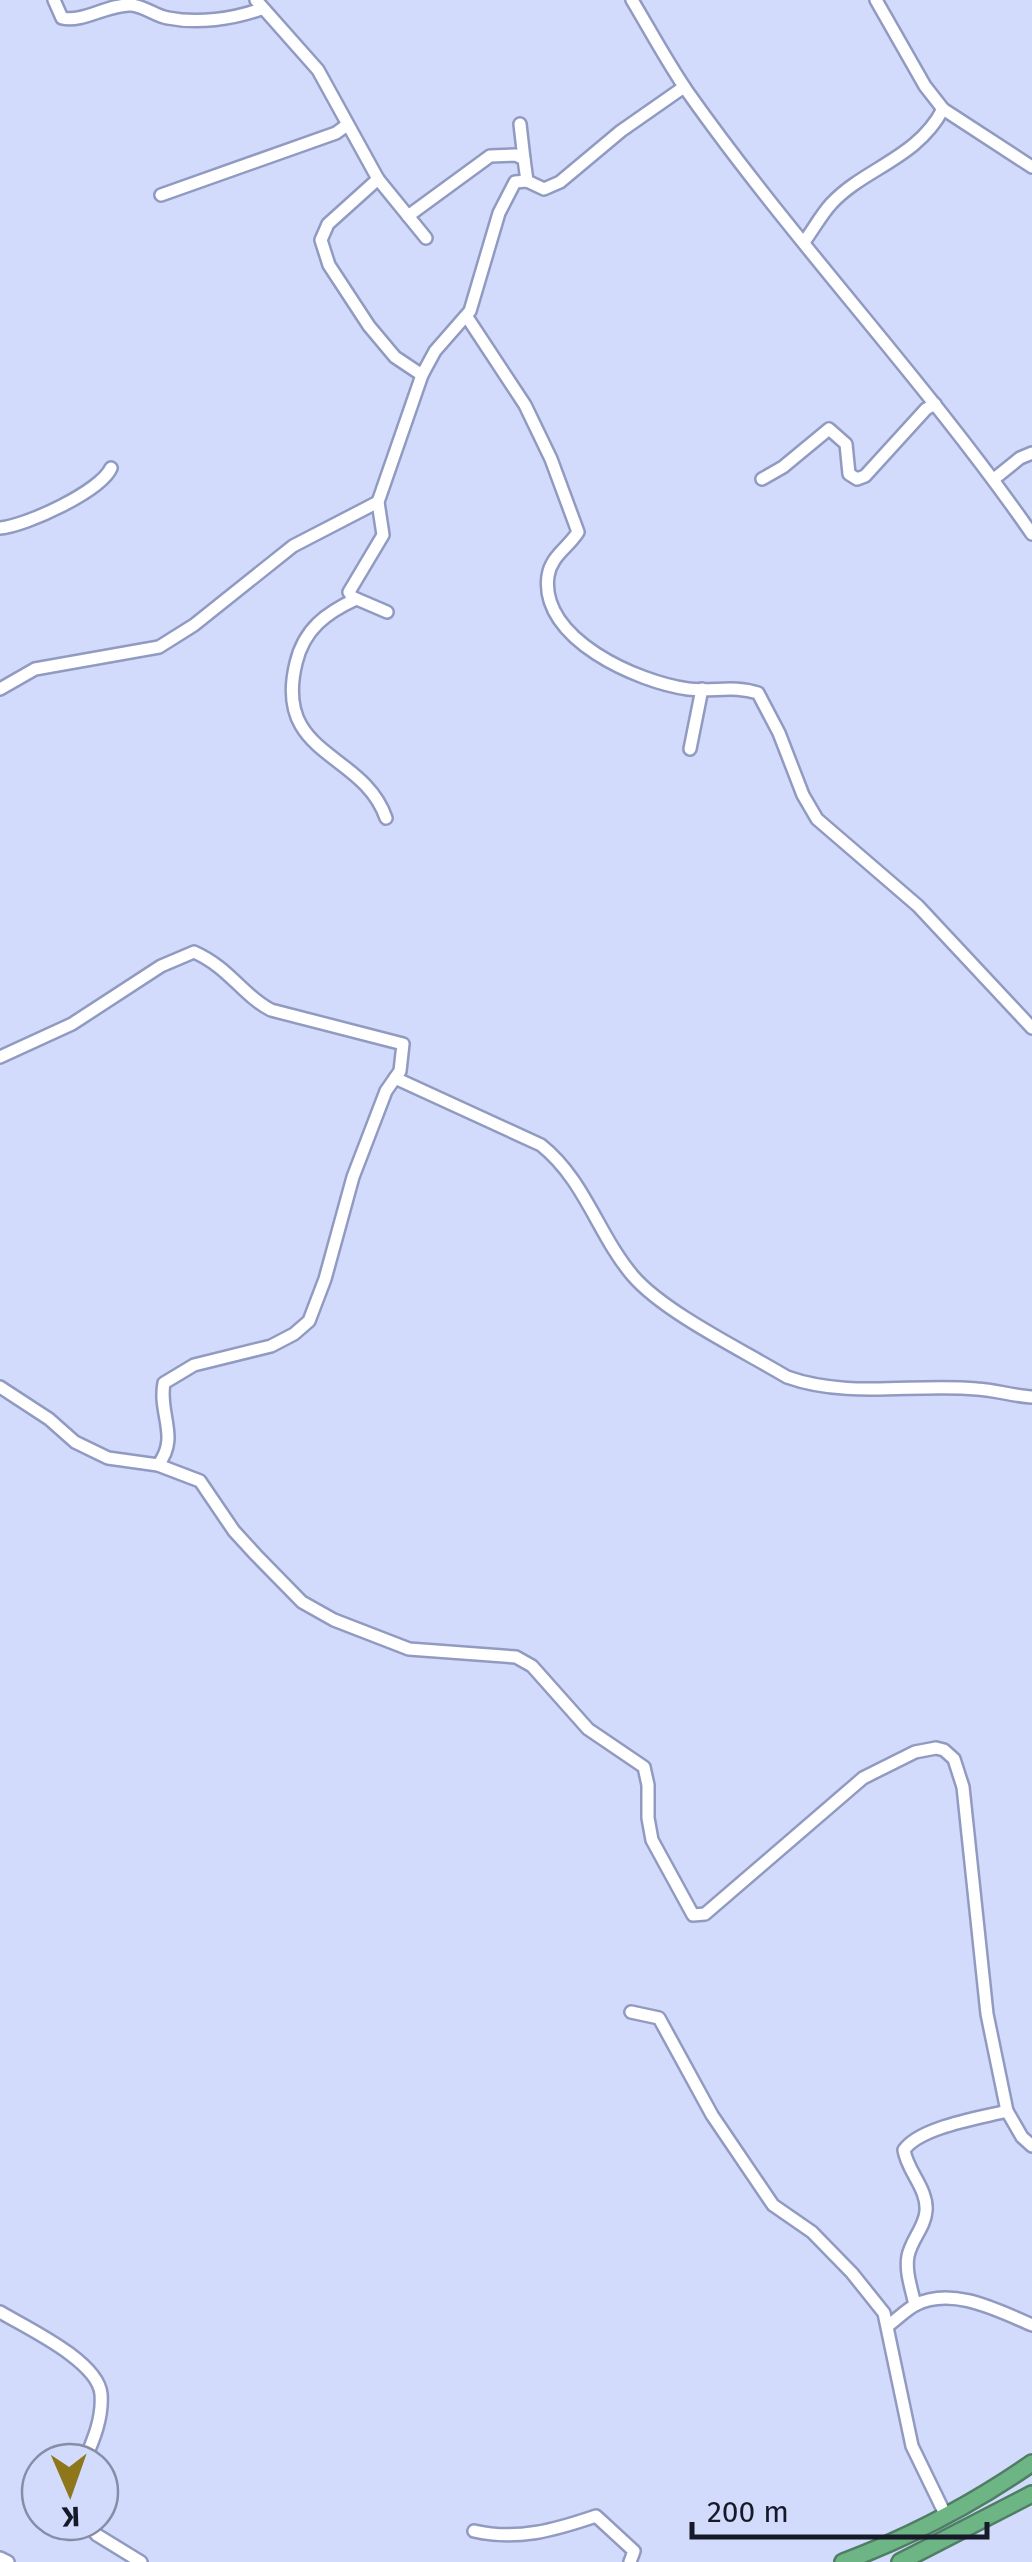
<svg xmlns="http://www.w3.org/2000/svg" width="1032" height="2562" viewBox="0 0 1032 2562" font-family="'Fira Sans',sans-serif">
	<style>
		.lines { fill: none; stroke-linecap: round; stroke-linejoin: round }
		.minor-casing { stroke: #919ac1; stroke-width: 16 }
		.highway-casing { stroke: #4f7e64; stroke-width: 20 }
		.minor { stroke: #fff; stroke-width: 11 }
		.highway { stroke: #6db584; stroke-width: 15 }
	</style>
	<rect width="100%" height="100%" fill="#d2dbfc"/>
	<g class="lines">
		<g class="minor-casing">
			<g id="minor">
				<path d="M54,0L62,18C83,23 108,4 131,5C145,6 155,16 168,18C198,24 233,19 261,9"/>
				<path d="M256,0L318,70L378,179L328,224L321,240L329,265L369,326L395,357L422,375"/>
				<path d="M632,0C650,30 667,62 687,91C795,244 925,380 1032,534"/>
				<path d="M876,0L925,86L943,109L1032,167"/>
				<path d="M520,124L524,159"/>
				<path d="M378,179L426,238"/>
				<path d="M161,195L336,133L347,125"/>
				<path d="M408,216L490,156L516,155L524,159L527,181"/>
				<path d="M804,242C813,230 821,215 831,204C864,168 917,159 943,109"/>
				<path d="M467,317L525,405L551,459L578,532C568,548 551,556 548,576C539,639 638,682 688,689C713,692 734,685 758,693L779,733L803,795L817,819L918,906L1032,1028"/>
				<path d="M762,479L783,467L829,429L846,444L849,474L857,479L865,476L926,409L935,404"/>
				<path d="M994,479L1020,458L1032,453"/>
				<path d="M0,528C26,526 101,491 111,468"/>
				<path d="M356,599C326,613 304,629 296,663C273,757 363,751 386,818"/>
				<path d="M387,612L352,597L349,592L383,535L378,502L422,375L435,351L470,311L499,213L515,182L527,181L544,189L560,182L621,131L684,87"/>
				<path d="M0,689L35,669L159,647L194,625L293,546L378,502"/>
				<path d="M690,749L702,689"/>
				<path d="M0,1057L72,1024L161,966L194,952C230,968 242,995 271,1010L403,1044L400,1071L386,1091L353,1177L325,1279L309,1321L294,1334L271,1346L194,1365L164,1383C158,1414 180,1437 158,1465"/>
				<path d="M395,1078L541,1145C585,1180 598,1235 633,1276C665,1313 744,1351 787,1377C849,1399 914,1383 977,1389C995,1390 1014,1396 1032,1397"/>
				<path d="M0,1387L49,1419L75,1442L108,1458L158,1465L200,1481L234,1531L256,1555L302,1602L334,1620L409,1649L516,1657L532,1666L588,1729L644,1767L648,1785V1818L652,1840L693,1915L705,1914L863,1778L915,1752L936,1748L944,1750L954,1759L963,1787L987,2014L1007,2111L1022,2137L1032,2146"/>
				<path d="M631,2012L659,2018L712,2115L773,2205L812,2232L852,2273L884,2313L912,2446L946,2516"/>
				<path d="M915,2305C912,2290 905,2272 908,2256C911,2240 925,2227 926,2211C928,2189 907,2171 904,2150C920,2127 980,2118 1007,2111"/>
				<path d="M0,2312C27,2328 98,2361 101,2394C103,2418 93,2441 84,2462"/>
				<path d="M889,2325C897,2319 906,2310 915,2305C952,2286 997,2310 1032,2325"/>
				<path d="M85,2522L97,2535L141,2562"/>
				<path d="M474,2531C517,2541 555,2530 596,2516L634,2551L630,2562"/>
				<path d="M0,2558L8,2562"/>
			</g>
		</g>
		<g class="highway-casing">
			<g id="highway">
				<path d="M843,2562C910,2537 973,2504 1032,2463"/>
				<path d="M900,2562L1032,2494"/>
			</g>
		</g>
		<use href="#minor" class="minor"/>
		<use href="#highway" class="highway"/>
	</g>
	<g transform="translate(70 2492) rotate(178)"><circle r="48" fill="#d2dbfc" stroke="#878da7" stroke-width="2.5"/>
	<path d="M0-8L18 38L0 25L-18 38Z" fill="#8e761b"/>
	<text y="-15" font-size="28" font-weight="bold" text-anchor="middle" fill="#161928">K</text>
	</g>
	<path d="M692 2522v15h295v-15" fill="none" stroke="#161928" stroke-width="5"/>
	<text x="707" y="2522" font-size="30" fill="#161928" stroke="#d2dbfc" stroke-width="8" paint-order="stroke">200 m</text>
</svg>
